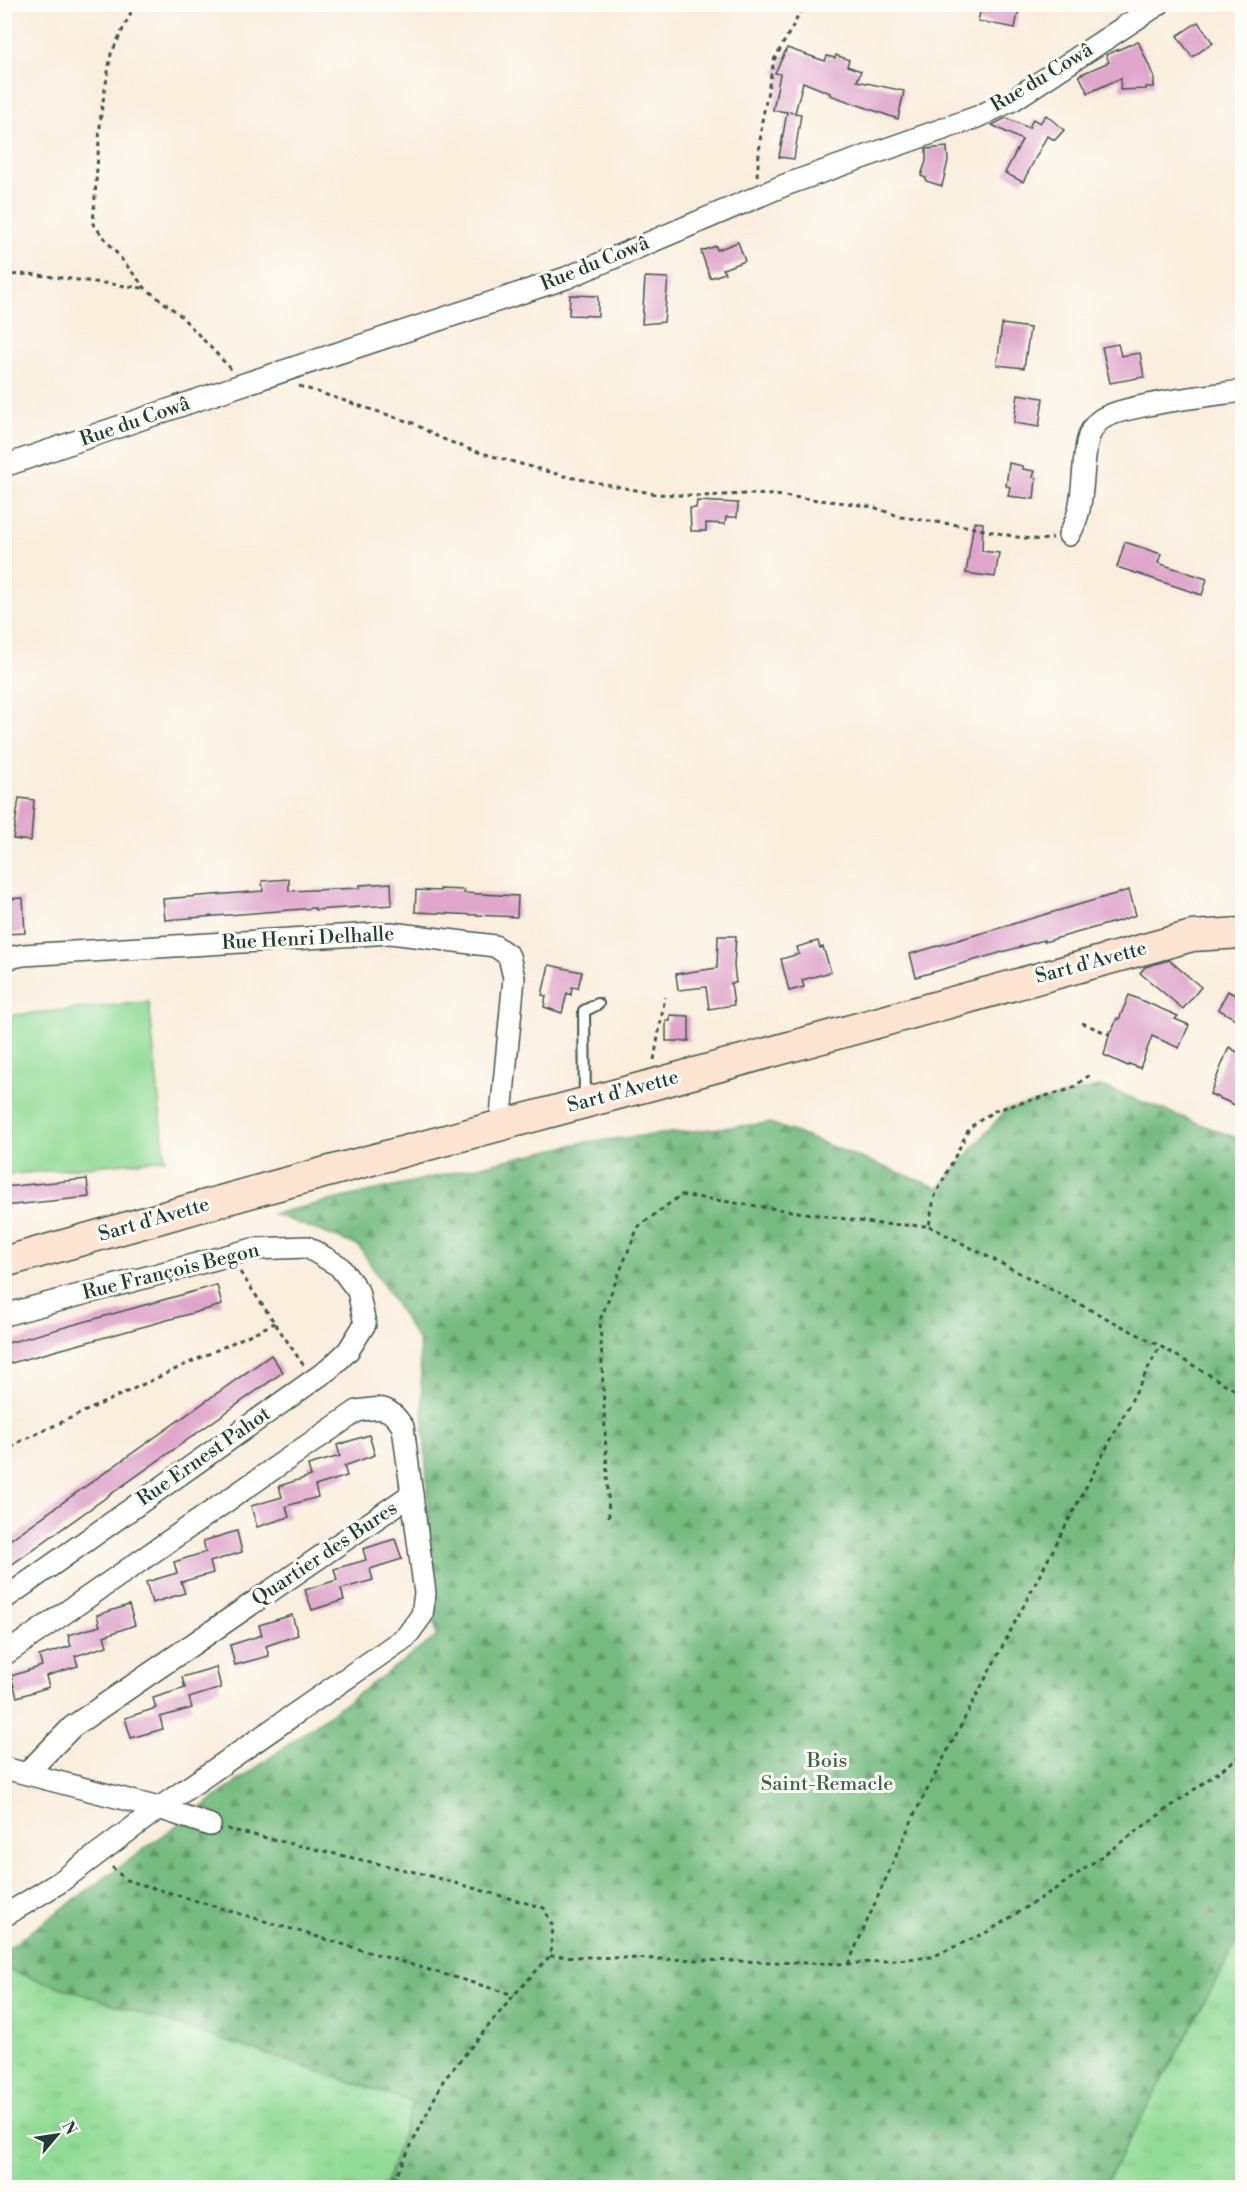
<svg xmlns="http://www.w3.org/2000/svg" width="1247" height="2192" viewBox="0 0 1247 2192" font-family="'Libre Bodoni',serif">
	<style>
		.grass { fill: url(#grass-tufts); stroke: #588c65; stroke-width: 1.5 }
		.forest { fill: url(#forest-firs); stroke: #4a7c5a; stroke-width: 1.5 }
		.green { fill: #92db96; stroke: #588c65; stroke-width: 1.5 }
		.building { fill: #dfa5ca }
		.lines { fill: none; stroke-linecap: round; stroke-linejoin: round }
		.lane-casing { stroke: #40574d; stroke-width: 14 }
		.street-casing { stroke: #40574d; stroke-width: 24 }
		.secondary-casing { stroke: #40574d; stroke-width: 33 }
		.path { stroke: #40574d; stroke-width: 3; stroke-dasharray: 4.5 4.5; stroke-linecap: butt }
		.lane { stroke: #fff; stroke-width: 10 }
		.street { stroke: #fff; stroke-width: 21 }
		.secondary { stroke: #fde4d0; stroke-width: 30 }
		.labels { text-anchor: middle; dominant-baseline: central; stroke-width: 6; stroke-linejoin: round; paint-order: stroke }
		.street-label { font-size: 20px; fill: #1f3d34; stroke: #fdfcf7 }
		.park-label { font-size: 20px; fill: #3c644c; stroke: #fdfcf7 }
	</style>
	<defs>
		<pattern id="grass-tufts" width="24" height="20" patternUnits="userSpaceOnUse" patternTransform="scale(1.5)"><rect width="24" height="20" fill="#92db96"/><path d="M3 7l-1-3M5 7V3M7 7l1-3M15 17l-1-3M17 17v-4M19 17l1-3" fill="none" stroke="#7dbd82"/></pattern>
		<pattern id="forest-firs" width="22" height="20" patternUnits="userSpaceOnUse" patternTransform="scale(1.5)"><rect width="22" height="20" fill="#75bb7f"/><path d="M5 1l3.5 6h-7zM16 11l3.5 6h-7z" fill="#5f9969"/></pattern>
	</defs>
	<rect width="100%" height="100%" fill="#fdfcf7"/>
	<filter id="ink" filterUnits="userSpaceOnUse"><feTurbulence type="fractalNoise" baseFrequency=".0167" numOctaves="2"/><feDisplacementMap in="SourceGraphic" scale="12" xChannelSelector="R" yChannelSelector="G"/><feConvolveMatrix kernelMatrix="1 2 1 2 8 2 1 2 1" color-interpolation-filters="sRGB"/></filter>
	<filter id="wash" filterUnits="userSpaceOnUse"><feTurbulence type="fractalNoise" baseFrequency=".008" numOctaves="4" result="noise"/><feDisplacementMap in="SourceGraphic" scale="24" xChannelSelector="R" yChannelSelector="G"/><feGaussianBlur stdDeviation="1.35" result="paint"/><feColorMatrix in="noise" values="0 0 0 0 0 0 0 0 0 0 0 0 0 0 0 0 0 1.4 0 .05"/><feComposite in="paint" operator="in"/></filter>
	<g filter="url(#wash)">
		<rect width="100%" height="100%" fill="#f9eddc"/>
		<g class="grass">
			<path d="M1242,1933V2187H1104Z"/>
			<path d="M5,1969L414,2102L388,2178L383,2187L5,2188Z"/>
		</g>
		<path class="forest" d="M1101,1086L1242,1140V1933L1104,2187H385L413,2102L5,1969L4,1951L436,1637L419,1342L359,1246L273,1214L585,1142L770,1123L939,1188L1006,1110Z"/>
		<path class="green" d="M149,1002L165,1159L5,1175V1016Z"/>
		<g id="blocks">
			<g class="building">
				<path d="M982,4H1020L1015,28L978,21Z"/>
				<path d="M1198,22L1213,43L1192,57L1177,36Z"/>
				<path d="M1138,41L1154,77V87H1146V89L1120,90L1121,78L1088,93L1079,75L1109,62L1106,55Z"/>
				<path d="M787,48L825,61L827,56L835,58L836,55L849,60L847,66L861,71L857,81L904,91L898,119L830,95V93L803,82L795,113L789,112L801,114L794,159L779,157L787,112L773,110L780,74L775,73Z"/>
				<path d="M1046,115L1064,130L1055,140L1047,136L1023,182L1005,173L1022,140L992,125L1006,118L1029,128L1033,119L1040,123Z"/>
				<path d="M947,147L948,161L942,186L926,181V178L921,176L926,161V149Z"/>
				<path d="M738,242L745,261L723,269L725,273L710,278L701,251L716,246L717,250Z"/>
				<path d="M645,277L668,278L664,322L642,324Z"/>
				<path d="M570,295L598,296V316L569,315Z"/>
				<path d="M1002,324L1030,328L1024,368L997,365Z"/>
				<path d="M1118,344L1121,356L1140,353L1144,377L1110,383L1102,347Z"/>
				<path d="M1018,394L1043,398L1039,427L1014,423Z"/>
				<path d="M1009,463L1023,466V469L1035,471L1033,477L1036,478L1034,499L1008,496L1010,487L1006,486Z"/>
				<path d="M697,501L738,503L737,517H726L725,524L706,523V531H691L690,508H696Z"/>
				<path d="M974,522L983,523L982,551L999,553L995,577L966,573Z"/>
				<path d="M1125,542L1161,554L1158,563L1207,579L1202,595L1117,567Z"/>
				<path d="M19,798L34,800L31,841L13,839Z"/>
				<path d="M289,879V891L360,888V885L391,883L392,905L315,910V908L165,920L163,899L263,891L262,881Z"/>
				<path d="M440,889L464,890V893L518,896L517,917L415,912L416,890L440,891Z"/>
				<path d="M1129,890L1136,915L1122,920L1044,942V940L916,977L910,954Z"/>
				<path d="M23,898L25,933L4,934V899Z"/>
				<path d="M718,936H736L734,966L736,983H731L734,1005L709,1009L706,987L678,990L676,974L717,968Z"/>
				<path d="M818,941L820,948L823,947L831,972L802,980L804,987L789,991L781,959L799,954L797,947Z"/>
				<path d="M1169,960L1201,987L1183,1009L1140,973L1145,967Z"/>
				<path d="M549,965L582,972L578,988L572,987L571,995L567,993L562,1013L544,1007L546,996L542,995Z"/>
				<path d="M1228,991L1242,999V1023L1218,1009Z"/>
				<path d="M1129,995L1178,1016L1175,1019L1189,1025L1179,1048L1152,1036L1140,1068L1129,1064L1128,1066L1104,1055L1110,1031H1112L1117,1018L1119,1019Z"/>
				<path d="M670,1015L689,1016V1041H666V1021H670Z"/>
				<path d="M1229,1047L1242,1055V1108L1210,1094Z"/>
				<path d="M87,1179L89,1197L4,1206V1187Z"/>
				<path d="M217,1285L222,1305L4,1365V1344Z"/>
				<path d="M271,1355L283,1372L4,1570V1544Z"/>
				<path d="M369,1435L375,1455L344,1466L347,1476L315,1486L318,1497L286,1506L289,1517L257,1527L251,1506L282,1497L279,1486L311,1476L308,1465L340,1456L337,1445Z"/>
				<path d="M237,1531L242,1552L210,1562L213,1573L181,1582L185,1593L152,1603L146,1582L177,1573L174,1562L206,1552L203,1541Z"/>
				<path d="M395,1539L402,1559L370,1569L373,1580L341,1589L344,1600L312,1610L305,1590L337,1580L334,1569L366,1560L363,1549Z"/>
				<path d="M129,1605L135,1625L104,1636L107,1646L75,1656L78,1666L46,1676L49,1687L17,1697L11,1676L42,1666L39,1656L71,1646L68,1635L100,1626L97,1615Z"/>
				<path d="M292,1615L298,1635L266,1646L269,1656L235,1665L230,1645L262,1635L259,1625Z"/>
				<path d="M216,1667L221,1688L189,1698L192,1708L160,1717L163,1729L131,1738L125,1718L156,1708L153,1698L185,1688L182,1677Z"/>
			</g>
		</g>
	</g>
	<g filter="url(#ink)">
		<use href="#blocks" fill-opacity="0" stroke="#40574d" stroke-width="1.5"/>
		<g class="lines">
			<g class="lane-casing">
				<path id="lane" d="M585,1100L584,1011L598,1004"/>
			</g>
			<g class="street-casing">
				<g id="street">
					<path d="M4,466L241,385L566,278L785,185L977,117L1013,100L1159,4"/>
					<path d="M1069,535C1085,508 1081,479 1086,450C1087,440 1091,428 1099,421C1117,405 1215,395 1242,391"/>
					<path d="M4,959L23,955L391,933L495,946L509,956L514,978L500,1126"/>
					<path d="M4,1315L253,1249L307,1247L339,1266L358,1291L365,1324L348,1351L329,1369L4,1599"/>
					<path d="M4,1655L357,1411C382,1407 389,1405 403,1427L425,1593L422,1615L406,1637L159,1808L60,1882L4,1916"/>
					<path d="M4,1768L159,1808L210,1825"/>
					<path d="M27,1773L72,1727L412,1494"/>
				</g>
			</g>
			<g class="secondary-casing">
				<path id="secondary" d="M4,1262L267,1188L655,1084L1192,936L1242,933"/>
			</g>
			<g class="path">
				<path d="M135,4L111,54L101,113L93,224L145,288L179,314L231,369"/>
				<path d="M757,176L762,121L774,60L805,4"/>
				<path d="M4,275L30,274L143,288"/>
				<path d="M299,386L413,423L438,437L471,450L564,476L656,494L701,496L747,494L775,495L847,503L873,507L901,517L965,526L1017,537L1041,540L1053,538"/>
				<path d="M1082,1023L1109,1034"/>
				<path d="M654,1060L665,997"/>
				<path d="M929,1226L1160,1346L1242,1394"/>
				<path d="M240,1272L304,1366"/>
				<path d="M4,1453L19,1442L275,1323"/>
				<path d="M609,1517L600,1320L638,1227L681,1195L880,1224L929,1226L934,1198L970,1127L996,1110L1071,1089L1091,1074"/>
				<path d="M227,1829L423,1874L544,1908L553,1927L550,1956L514,1995L443,2081L390,2188"/>
				<path d="M112,1867L126,1880L514,1995"/>
				<path d="M550,1956L848,1964L932,1957L989,1931L1066,1882L1242,1755"/>
				<path d="M848,1964L916,1811L1160,1346"/>
			</g>
			<use href="#lane" class="lane"/>
			<use href="#street" class="street"/>
			<use href="#secondary" class="secondary"/>
		</g>
	</g>
	<g class="labels">
		<g class="street-label">
			<text transform="translate(1042 78) rotate(-31)">Rue du Cowâ</text>
			<text transform="translate(595 264) rotate(-22)">Rue du Cowâ</text>
			<text transform="translate(135 422) rotate(-19)">Rue du Cowâ</text>
			<text transform="translate(308 939) rotate(-3)">Rue Henri Delhalle</text>
			<text transform="translate(1091 963) rotate(-15)">Sart d'Avette</text>
			<text transform="translate(623 1092) rotate(-15)">Sart d'Avette</text>
			<text transform="translate(154 1220) rotate(-16)">Sart d'Avette</text>
			<text transform="translate(171 1272) rotate(-14)">Rue François Begon</text>
			<text transform="translate(204 1457) rotate(-35)">Rue Ernest Pahot</text>
			<text transform="translate(325 1554) rotate(-34)">Quartier des Bures</text>
		</g>
		<g class="park-label">
			<text x="827" y="1761">Bois<tspan x="827" dy="23">Saint-Remacle</tspan></text>
		</g>
	</g>
	<rect width="1247" height="2192" fill="none" stroke="#fdfcf7" stroke-width="24"/>
	<g transform="translate(57 2135) rotate(61)" stroke="#fdfcf7" stroke-width="4.5" paint-order="stroke">
	<path d="M0-4.5L10 22L0 15L-10 22Z" fill="#1f3d34"/>
	<text y="-9" font-size="16" font-weight="bold" text-anchor="middle" fill="#1f3d34">N</text>
	</g>
</svg>
